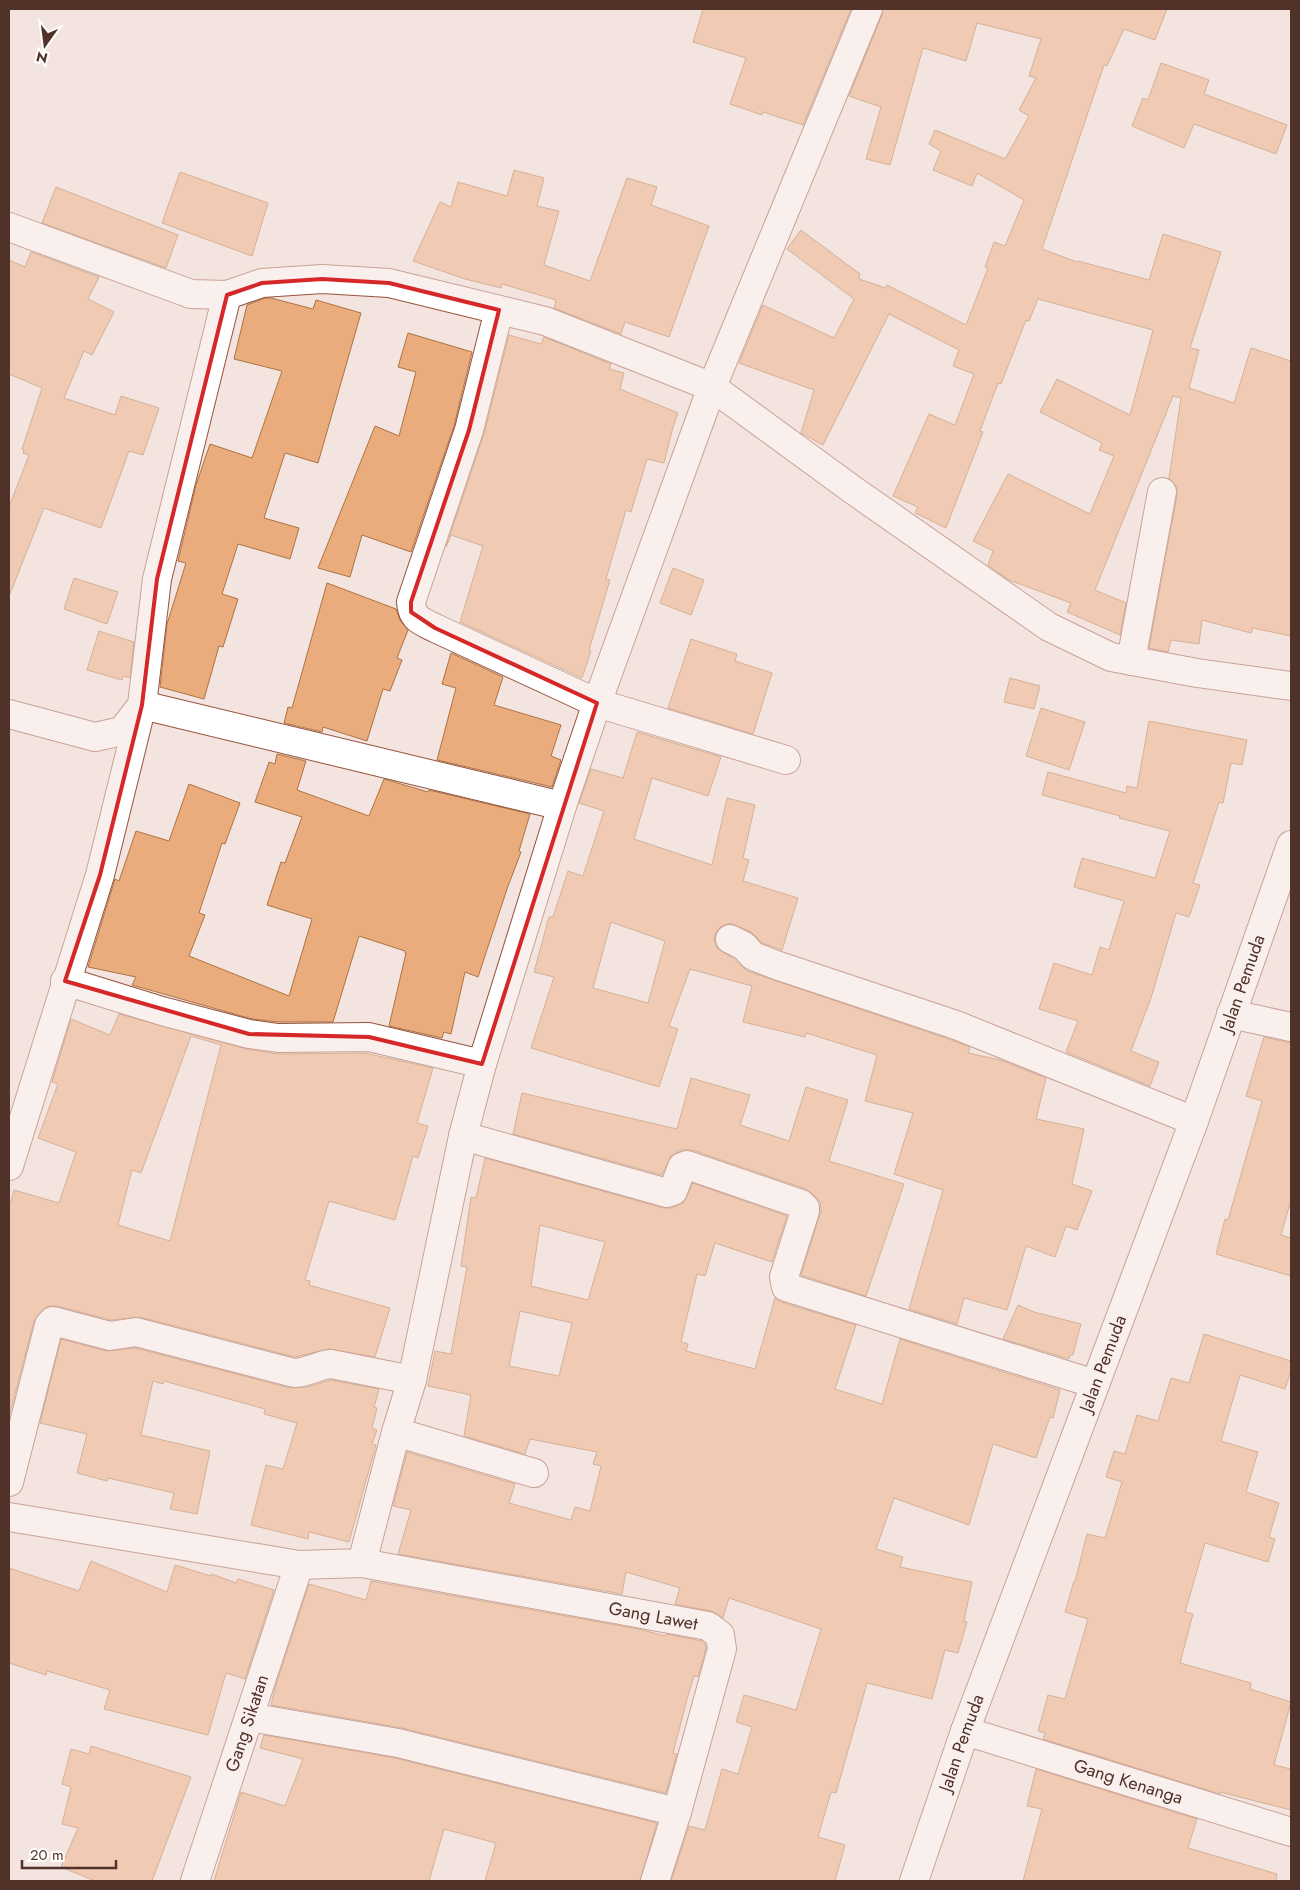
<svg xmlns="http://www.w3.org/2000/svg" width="1300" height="1890" viewBox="0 0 1300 1890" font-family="Jost,sans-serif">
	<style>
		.building { fill: #eaac7c; stroke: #ad7343; fill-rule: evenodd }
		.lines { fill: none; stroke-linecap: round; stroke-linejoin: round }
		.minor-casing { stroke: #96523c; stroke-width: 30 }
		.secondary-casing { stroke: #96523c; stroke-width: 30 }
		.minor { stroke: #fff; stroke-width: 28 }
		.secondary { stroke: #fff; stroke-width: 28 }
		.marked { fill: none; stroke: #d62828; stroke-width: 4; stroke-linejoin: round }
		.labels { text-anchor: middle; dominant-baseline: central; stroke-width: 4; stroke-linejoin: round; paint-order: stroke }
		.street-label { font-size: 18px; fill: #513228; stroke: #fff }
	</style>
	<rect width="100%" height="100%" fill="#f4e4df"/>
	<g class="building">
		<path d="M703,9H851L803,125L763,112L762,115L730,104L746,58L693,42Z"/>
		<path d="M883,9H1167L1155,40L1124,29L1107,66L1104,65L1042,249L1077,262L1078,261L1149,280L1163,234L1221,252L1190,348L1199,350L1189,388L1234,403L1251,348L1291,361V636L1253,628L1251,633L1202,620L1199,644L1171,640L1168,652L1149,648L1177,495L1176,486L1169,479L1181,398L1173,396L1095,590L1126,603L1120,635L1067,612L1071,603L1009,580L988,565L993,551L973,541L1008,474L1090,514L1114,456L1099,450L1102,443L1040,412L1057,379L1130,415L1153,330L1038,299L1029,321L1026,320L1001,384L998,383L980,431L983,432L946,528L915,513L918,507L893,496L929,414L955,425L974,374L953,366L959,350L889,314L823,445L801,433L814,390L739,363L763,305L834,338L854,299L787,249L801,230L860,274L859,279L886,288L887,285L966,325L988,268L985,267L994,242L1005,246L1024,200L977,173L972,186L933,170L941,151L929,144L935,130L1005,159L1029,116L1019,110L1036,78L1029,76L1041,39L977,23L966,61L923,48L890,165L866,159L881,107L849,96L882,15Z"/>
		<path d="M1161,63L1209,80L1204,94L1287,125L1276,154L1194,124L1184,148L1132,126L1143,98L1148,100Z"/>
		<path d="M514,170L544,178L537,206L559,211L544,265L590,281L627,178L657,187L651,205L709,226L669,337L625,322L621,334L554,308L556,300L502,284L501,288L465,279L413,261L440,202L451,207L458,182L507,196Z"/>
		<path d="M180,172L268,203L252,256L162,223Z"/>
		<path d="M56,187L178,235L166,268L42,223Z"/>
		<path d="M31,252L99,277L88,299L114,312L92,355L84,351L64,398L115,415L121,396L159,408L143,455L129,451L101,528L44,508L10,594H9V507L29,455L23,453L24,450L22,449L42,388L9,374V260L25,267Z"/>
		<path d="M265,298H271L313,309L316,300L361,313L318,463L285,453L264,518L299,528L290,559L238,544L222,594L238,599L223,647L219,646L204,699L160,687L167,624L186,563L178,561L196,485L210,444L252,458L282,371L234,359L247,305Z"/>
		<path d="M408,333L472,352L454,426L411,552L362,535L350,577L318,568L375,426L399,436L416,372L398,367Z"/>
		<path d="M509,335L541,344L544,337L611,364L609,369L624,373L620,389L678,413L673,427L664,463L647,459L631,512L626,510L606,579L610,580L589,650L591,651L582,678L460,622L483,546L451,535L446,547L484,434Z"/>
		<path d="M673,568L704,580L691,615L660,603Z"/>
		<path d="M74,578L118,592L107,624L64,609Z"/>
		<path d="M327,583L396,609L400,620L408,630L397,658L402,660L390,691L383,689L367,741L323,727L322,732L284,723L288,707L292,708Z"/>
		<path d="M99,631L134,642L130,678L123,676L122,680L87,670Z"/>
		<path d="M691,639L737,654L735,661L772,673L753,734L668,708Z"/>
		<path d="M451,653L503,677L494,705L561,725L551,756L561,760L552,787L437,760L456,688L442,684Z"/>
		<path d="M1010,678L1040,686L1034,709L1004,702Z"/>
		<path d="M1041,708L1085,722L1069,770L1026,756Z"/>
		<path d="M1149,721L1247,740L1242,765L1231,763L1223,803L1219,802L1193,883L1200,885L1189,917L1176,913L1151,998L1131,1051L1159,1062L1150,1086L1066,1052L1078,1021L1039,1009L1054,963L1092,975L1100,947L1109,950L1124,901L1074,887L1082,858L1155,878L1170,831L1119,818L1120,816L1042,795L1048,772L1126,793L1127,786L1137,788Z"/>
		<path d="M637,732L721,757L708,796L652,778L634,839L712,865L727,798L755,805L743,858L749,860L743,881L798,898L782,950L762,943L751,932L730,923L722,926L716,932L714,940L717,948L734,959L747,971L951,1040L970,1047L968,1053L1000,1060L1046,1078L1036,1119L1084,1129L1072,1184L1092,1191L1077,1230L1066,1226L1055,1257L1026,1246L1007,1310L964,1298L957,1324L909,1309L943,1190L894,1174L913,1113L865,1101L877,1055L806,1033L805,1037L743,1022L752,986L690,969L669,1026L678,1029L659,1087L531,1048L554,977L534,972L549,917H553L568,871L583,876L604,811L579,803L591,769L623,778ZM611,922L665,941L648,1003L593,988Z"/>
		<path d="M277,754L306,761L297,790L369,816L384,779L428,792L429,790L530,814L519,851L521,852L507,889L478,977L465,972L451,1034L444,1032L442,1038L389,1026L406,953H405V951L359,936L333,1022H279L252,1019L132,985L136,977L88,967L115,879L119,881L136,831L169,841L189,784L240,803L225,844L222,843L199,913L205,915L189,956L289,996L312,919L267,905L281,862L285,863L302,817L255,802L269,762L275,764Z"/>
		<path d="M119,1014L247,1049L278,1054L365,1053L433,1068L417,1123L428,1126L418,1158L413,1156L395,1220L329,1201L305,1280L310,1281L309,1285L390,1308L375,1357L329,1349L295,1357L140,1317L111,1320L57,1306H49L42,1310L34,1321L9,1417V1208L14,1190L59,1203L76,1152L38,1138L58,1084L52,1082L71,1019L110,1035ZM191,1036L221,1045L170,1241L118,1225L132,1170L141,1173Z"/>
		<path d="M1264,1037L1291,1043V1200L1281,1235L1291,1238V1276L1216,1254L1225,1219L1228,1220L1262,1101L1246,1096Z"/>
		<path d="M691,1078L750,1095L740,1125L789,1141L806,1087L848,1100L829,1161L904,1184L866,1296L801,1275L821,1211L820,1202L816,1197L806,1189L692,1150H681L671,1156L662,1175L513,1134L522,1093L677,1129Z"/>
		<path d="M485,1158L663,1208H672L684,1202L693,1183L787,1216L772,1262L715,1243L705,1276L697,1274L681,1342L688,1344L686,1351L755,1369L775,1298L781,1302L856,1325L835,1389L882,1404L900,1339L1060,1390L1053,1418L1050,1417L1036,1458L993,1444L969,1525L894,1498L876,1549L903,1557L900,1567L972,1582L964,1621L967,1622L958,1653L945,1650L932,1699L867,1683L836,1793L831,1792L818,1837L845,1845L835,1881H671L689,1826L705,1830L722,1769L738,1774L752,1727L736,1722L744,1695L796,1710L821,1629L729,1598L723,1618L711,1611L675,1604L680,1588L626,1572L622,1594L398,1554L411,1510L393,1506L407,1452L515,1484L509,1503L571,1520L575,1507L590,1511L601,1466L593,1464L597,1452L530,1439L525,1454L464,1436L471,1395L428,1386L435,1351L451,1354L467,1267L461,1266L471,1197L476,1198ZM540,1225L605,1242L588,1300L531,1286ZM520,1311L572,1323L559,1376L509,1366Z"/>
		<path d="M1018,1305L1034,1312L1081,1324L1073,1355H1070L1069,1359L1003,1339Z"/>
		<path d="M1204,1334L1291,1361V1370L1285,1389L1240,1375L1221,1441L1258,1452L1246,1492L1279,1503L1269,1537L1275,1539L1268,1562L1205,1543L1185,1612L1193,1614L1180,1663L1251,1683L1250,1689L1291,1702L1274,1765L1291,1769V1810L1220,1792V1794L1043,1739L1045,1733L1038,1731L1048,1695L1065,1699L1088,1619L1065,1612L1074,1581L1075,1582L1087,1534L1105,1538L1122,1482L1106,1477L1114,1451L1125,1454L1137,1415L1158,1421L1171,1378L1189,1383Z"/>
		<path d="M61,1339L106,1351L135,1348L290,1388L307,1387L331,1380L379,1389L374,1407L377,1408L372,1428L377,1430L372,1444L376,1445L349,1542L309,1532L308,1539L251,1525L266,1465L283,1469L297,1423L264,1414L265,1409L164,1381L163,1384L153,1381L141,1435L210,1451L197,1514L170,1509L174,1493L108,1478L107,1481L77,1473L87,1434L40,1423Z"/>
		<path d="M91,1561L167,1592L175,1565L211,1576L212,1574L236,1583L238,1579L274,1590L245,1679L226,1673L208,1735L104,1709L110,1690L47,1671L46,1675L9,1663V1568L79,1591Z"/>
		<path d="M371,1581L638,1629L666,1636V1634L702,1641L705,1644L706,1648L698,1677L694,1676L686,1703L673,1753L677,1754L666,1793L402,1728L271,1705L275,1688L309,1584L366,1600Z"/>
		<path d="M264,1735L395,1758L657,1823L640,1881H485L496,1843L444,1829L429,1881H214L241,1792L285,1806L303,1759L260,1748Z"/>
		<path d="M91,1746L191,1777L152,1881H95L61,1867L78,1828L62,1824L71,1787L62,1784L71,1749L89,1754Z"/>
		<path d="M1036,1769L1197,1819L1188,1848L1277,1874L1276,1881H1023L1042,1809L1027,1806Z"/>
	</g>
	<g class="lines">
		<g class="minor-casing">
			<g id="minor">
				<path d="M9,227L191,294L227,295L262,283L322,279L389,283L545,321L712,387L853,490L1049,627L1111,657L1197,673L1291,686"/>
				<path d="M499,310L469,430L411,602C412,619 421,621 435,628L597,703L786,760"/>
				<path d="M1131,661L1162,492"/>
				<path d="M9,714L95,737L122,731L142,705L157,579L227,295"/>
				<path d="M730,939L744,946L753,956L776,965L956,1025L1194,1121"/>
				<path d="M65,981L162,1011L249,1034L278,1038L369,1037L482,1064"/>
				<path d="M1231,1014L1291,1027"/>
				<path d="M463,1136L667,1193L673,1191L682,1167L687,1165L801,1204L805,1208V1211L784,1277L786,1287L1095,1384"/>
				<path d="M9,1166L100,875L142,705L562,806"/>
				<path d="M396,1432L534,1473"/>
				<path d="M9,1482L49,1325L53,1321L110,1336L136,1332L294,1373C307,1373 318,1365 331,1364L412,1380"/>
				<path d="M9,1517L299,1565L362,1563L396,1432L412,1380L463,1136L482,1064L562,806L597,703L712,387L868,9"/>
				<path id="s1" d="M362,1563L708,1626L720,1635L722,1649L677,1812L655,1881"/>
				<path d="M249,1717L398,1743L677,1812"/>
				<path id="s2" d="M965,1731L1291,1832"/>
				<path id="s3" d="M195,1881L299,1565"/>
			</g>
		</g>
		<g class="secondary-casing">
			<g id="secondary">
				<path id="s4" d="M914,1881L965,1731L1194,1121L1291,845"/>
			</g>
		</g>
		<use href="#minor" class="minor"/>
		<use href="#secondary" class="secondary"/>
	</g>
	<path d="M0 0H1300V1890H0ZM322,279L389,283L499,310L469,430L411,602V612L435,628L597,703L482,1064L369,1037L249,1034L65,981L100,875L142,705L157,579L227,295L262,283Z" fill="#f4e4df" fill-opacity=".55" fill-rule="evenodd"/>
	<path class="marked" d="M322,279L389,283L499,310L469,430L411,602V612L435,628L597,703L482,1064L369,1037L249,1034L65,981L100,875L142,705L157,579L227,295L262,283Z"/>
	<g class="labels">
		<g class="street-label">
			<text stroke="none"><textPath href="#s4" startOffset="956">Jalan Pemuda</textPath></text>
			<text stroke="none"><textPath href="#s4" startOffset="551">Jalan Pemuda</textPath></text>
			<text stroke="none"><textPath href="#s1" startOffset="296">Gang Lawet</textPath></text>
			<text stroke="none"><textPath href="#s3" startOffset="166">Gang Sikatan</textPath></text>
			<text stroke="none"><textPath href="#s4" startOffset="146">Jalan Pemuda</textPath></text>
			<text stroke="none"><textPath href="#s2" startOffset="171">Gang Kenanga</textPath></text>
		</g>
	</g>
	<rect width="1300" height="1890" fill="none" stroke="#513228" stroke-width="20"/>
	<g transform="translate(45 45) rotate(194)" stroke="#ffffff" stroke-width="4" paint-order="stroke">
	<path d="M0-4L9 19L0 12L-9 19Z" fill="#513228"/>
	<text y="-8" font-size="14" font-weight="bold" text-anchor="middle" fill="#513228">N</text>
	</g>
	<path d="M22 1860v8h94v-8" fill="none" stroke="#513228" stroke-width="2.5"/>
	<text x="30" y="1860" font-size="15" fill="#513228" stroke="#ffffff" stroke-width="4" paint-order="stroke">20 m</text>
</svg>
